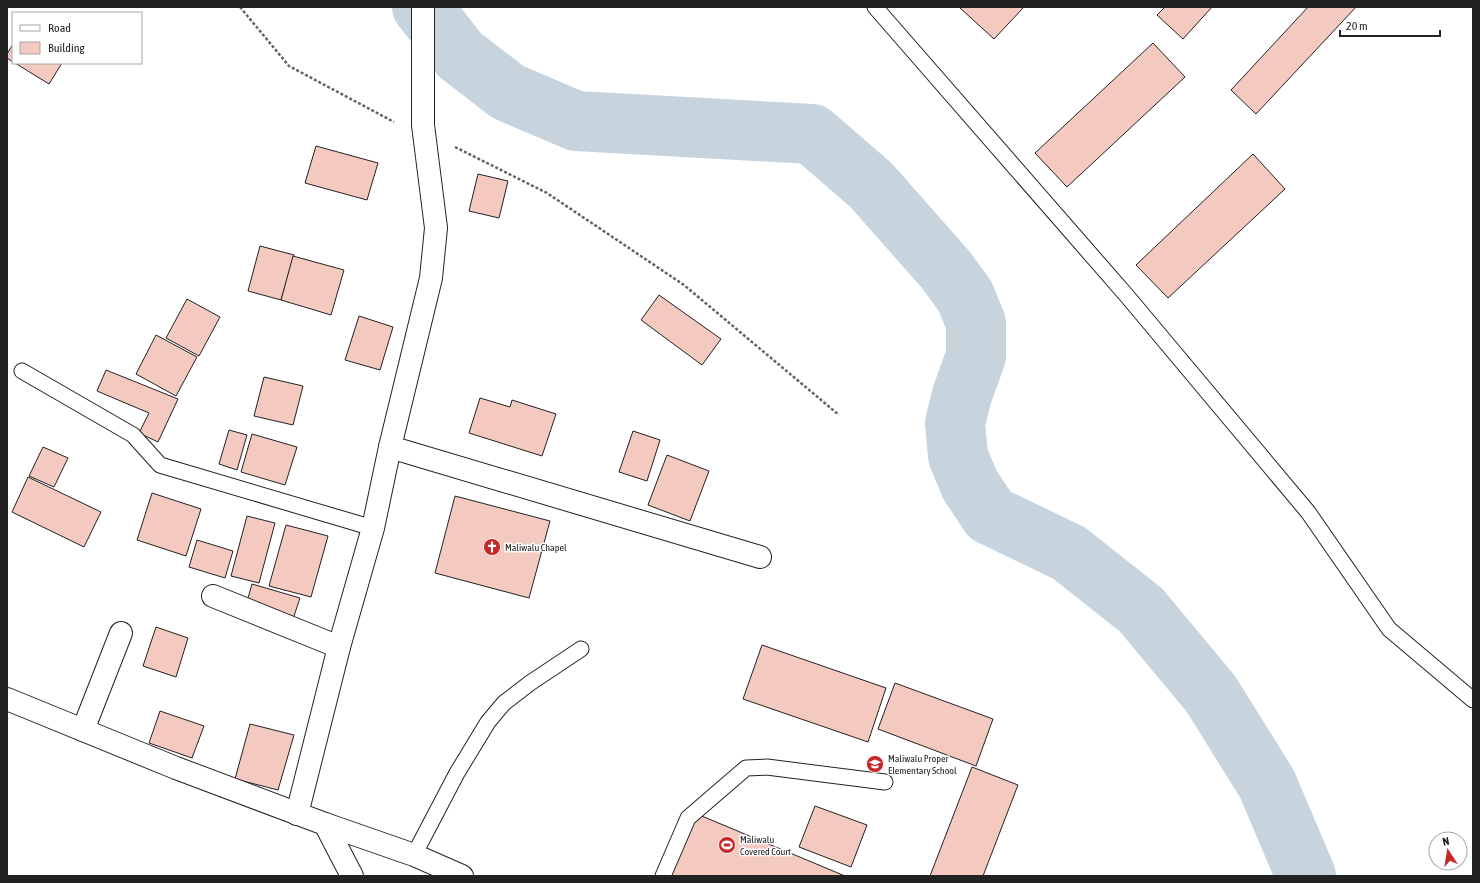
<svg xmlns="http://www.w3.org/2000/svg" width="1480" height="883" viewBox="0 0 1480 883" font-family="'Asap Condensed',sans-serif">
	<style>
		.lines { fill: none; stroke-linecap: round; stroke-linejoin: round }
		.river { stroke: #c7d3dd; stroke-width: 60 }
		.building { fill: #f3c9c0; stroke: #222 }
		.lane-casing { stroke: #222; stroke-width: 17 }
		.street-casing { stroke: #222; stroke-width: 24 }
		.secondary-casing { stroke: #222; stroke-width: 24 }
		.path { stroke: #646464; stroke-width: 2.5; stroke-dasharray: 3 2; stroke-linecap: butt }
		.lane { stroke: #fff; stroke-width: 15 }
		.street { stroke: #fff; stroke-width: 22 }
		.secondary { stroke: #fff; stroke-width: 22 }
		.labels { text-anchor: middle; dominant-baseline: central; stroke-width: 3; stroke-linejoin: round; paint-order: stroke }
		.poi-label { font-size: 10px; fill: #222; stroke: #fff; text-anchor: start }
	</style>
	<rect width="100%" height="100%" fill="#fff"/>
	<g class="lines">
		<path class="river" d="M422,7L460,55L508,92L576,121L812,134L871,185L946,270L965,296L976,323V356L962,395L955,423L958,456L970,485L990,515L1069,553L1141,610L1211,694L1267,784L1306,876"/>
	</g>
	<g class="building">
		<path d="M959,7H1024L994,39Z"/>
		<path d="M1165,7H1212L1183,39L1157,15Z"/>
		<path d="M1308,7H1356L1256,114L1231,90Z"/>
		<path d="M1153,43L1185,77L1067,187L1035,153Z"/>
		<path d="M13,44V62L7,58V54Z"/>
		<path d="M15,63H62L49,84Z"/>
		<path d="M316,146L378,163L367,200L305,183Z"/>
		<path d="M1253,154L1285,189L1168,298L1136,265Z"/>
		<path d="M478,174L508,181L499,218L469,211Z"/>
		<path d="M260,246L294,255L281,300L248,291Z"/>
		<path d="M293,256L344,270L331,315L281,300Z"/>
		<path d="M659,295L721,339L702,365L641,320Z"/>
		<path d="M187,299L220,317L199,356L166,338Z"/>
		<path d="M359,316L393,327L380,370L345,360Z"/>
		<path d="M156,335L197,357L176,396L136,374Z"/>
		<path d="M106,370L178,399L158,442L139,433L149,413L97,391Z"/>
		<path d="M264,377L303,386L293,425L254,416Z"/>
		<path d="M480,398L510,407L512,400L556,414L542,456L469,433Z"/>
		<path d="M229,430L247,435L237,470L219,464Z"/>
		<path d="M633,431L660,440L647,481L619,472Z"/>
		<path d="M252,434L297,447L285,485L241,472Z"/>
		<path d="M43,447L68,458L54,487L29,476Z"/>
		<path d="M667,455L709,471L690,521L648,505Z"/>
		<path d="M28,477L101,512L84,547L12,512Z"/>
		<path d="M152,493L201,509L186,556L137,540Z"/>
		<path d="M455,496L550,521L529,598L435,573Z"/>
		<path d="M247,516L275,523L259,583L231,576Z"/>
		<path d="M286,525L328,536L311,597L269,586Z"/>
		<path d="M197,540L233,551L225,578L189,567Z"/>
		<path d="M252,584L300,598L293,619L246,605Z"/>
		<path d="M156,627L188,638L176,677L143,666Z"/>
		<path d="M762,645L886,688L868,742L743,699Z"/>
		<path d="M895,683L993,719L976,766L878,729Z"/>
		<path d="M160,711L204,726L192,758L149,743Z"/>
		<path d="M250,724L294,735L278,790L235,779Z"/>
		<path d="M972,767L1018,785L983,876H930Z"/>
		<path d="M815,806L867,825L851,867L799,847Z"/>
		<path d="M697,814L845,876H671Z"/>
	</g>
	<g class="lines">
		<g class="lane-casing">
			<g id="lane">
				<path d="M875,7L1127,296L1308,512L1389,629L1473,700"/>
				<path d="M22,371L133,435L160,465L373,528"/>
				<path d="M414,855L457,773L488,722L504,703L530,683L581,649"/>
				<path d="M663,876L688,818L746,768L767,767L885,782"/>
			</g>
		</g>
		<g class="street-casing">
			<g id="street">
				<path d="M390,447L760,557"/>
				<path d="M213,596L339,647"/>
				<path d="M83,730L121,633"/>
				<path d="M297,814L339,647L373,528L390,447L431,278L436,228L423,125V7"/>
				<path d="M325,824L414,855L462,876"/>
			</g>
		</g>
		<g class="secondary-casing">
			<path id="secondary" d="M7,699L176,768L325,824L352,876"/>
		</g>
		<g class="path">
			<path d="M240,7L289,66L394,122"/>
			<path d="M455,147L547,193L684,285L839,415"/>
		</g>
		<use href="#lane" class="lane"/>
		<use href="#street" class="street"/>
		<use href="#secondary" class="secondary"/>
	</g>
	<defs>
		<g id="church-disc" transform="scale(0.9)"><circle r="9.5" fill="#c62828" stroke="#fff"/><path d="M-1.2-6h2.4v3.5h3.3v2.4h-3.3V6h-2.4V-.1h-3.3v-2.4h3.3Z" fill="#fff"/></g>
		<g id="school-disc" transform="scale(0.9)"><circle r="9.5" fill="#c62828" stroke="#fff"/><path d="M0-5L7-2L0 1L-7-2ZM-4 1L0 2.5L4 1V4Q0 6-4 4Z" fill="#fff"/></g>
		<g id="stadium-disc" transform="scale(0.9)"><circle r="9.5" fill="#c62828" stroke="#fff"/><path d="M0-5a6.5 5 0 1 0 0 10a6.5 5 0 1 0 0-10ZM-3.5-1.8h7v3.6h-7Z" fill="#fff"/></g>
	</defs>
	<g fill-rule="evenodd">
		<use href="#church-disc" x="492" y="547"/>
		<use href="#school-disc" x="875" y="764"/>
		<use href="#stadium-disc" x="727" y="845"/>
	</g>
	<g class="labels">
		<g class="poi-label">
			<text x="505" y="547">Maliwalu Chapel</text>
			<text x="888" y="758">Maliwalu Proper<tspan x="888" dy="12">Elementary School</tspan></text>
			<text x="740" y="839">Maliwalu<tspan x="740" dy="12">Covered Court</tspan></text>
		</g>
	</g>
	<rect width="1480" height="883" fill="none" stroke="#222222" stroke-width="16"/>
	<rect x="12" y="12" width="130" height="52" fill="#ffffff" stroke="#a7a7a7"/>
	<rect x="20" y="25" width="20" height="6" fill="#ffffff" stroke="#a7a7a7"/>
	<text x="48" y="32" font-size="12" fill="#222222">Road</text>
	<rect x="20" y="42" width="20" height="12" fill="#f3c9c0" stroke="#a7a7a7"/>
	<text x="48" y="52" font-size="12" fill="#222222">Building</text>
	<g transform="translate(1448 851) rotate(348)"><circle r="19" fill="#ffffff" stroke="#a7a7a7"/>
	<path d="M0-3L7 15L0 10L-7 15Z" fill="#c62828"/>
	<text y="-6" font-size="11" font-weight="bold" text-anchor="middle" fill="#222222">N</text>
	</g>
	<path d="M1340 30v6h100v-6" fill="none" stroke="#222222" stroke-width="2"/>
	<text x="1346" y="30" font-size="12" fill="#222222" stroke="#ffffff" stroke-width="3" paint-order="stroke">20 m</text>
</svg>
